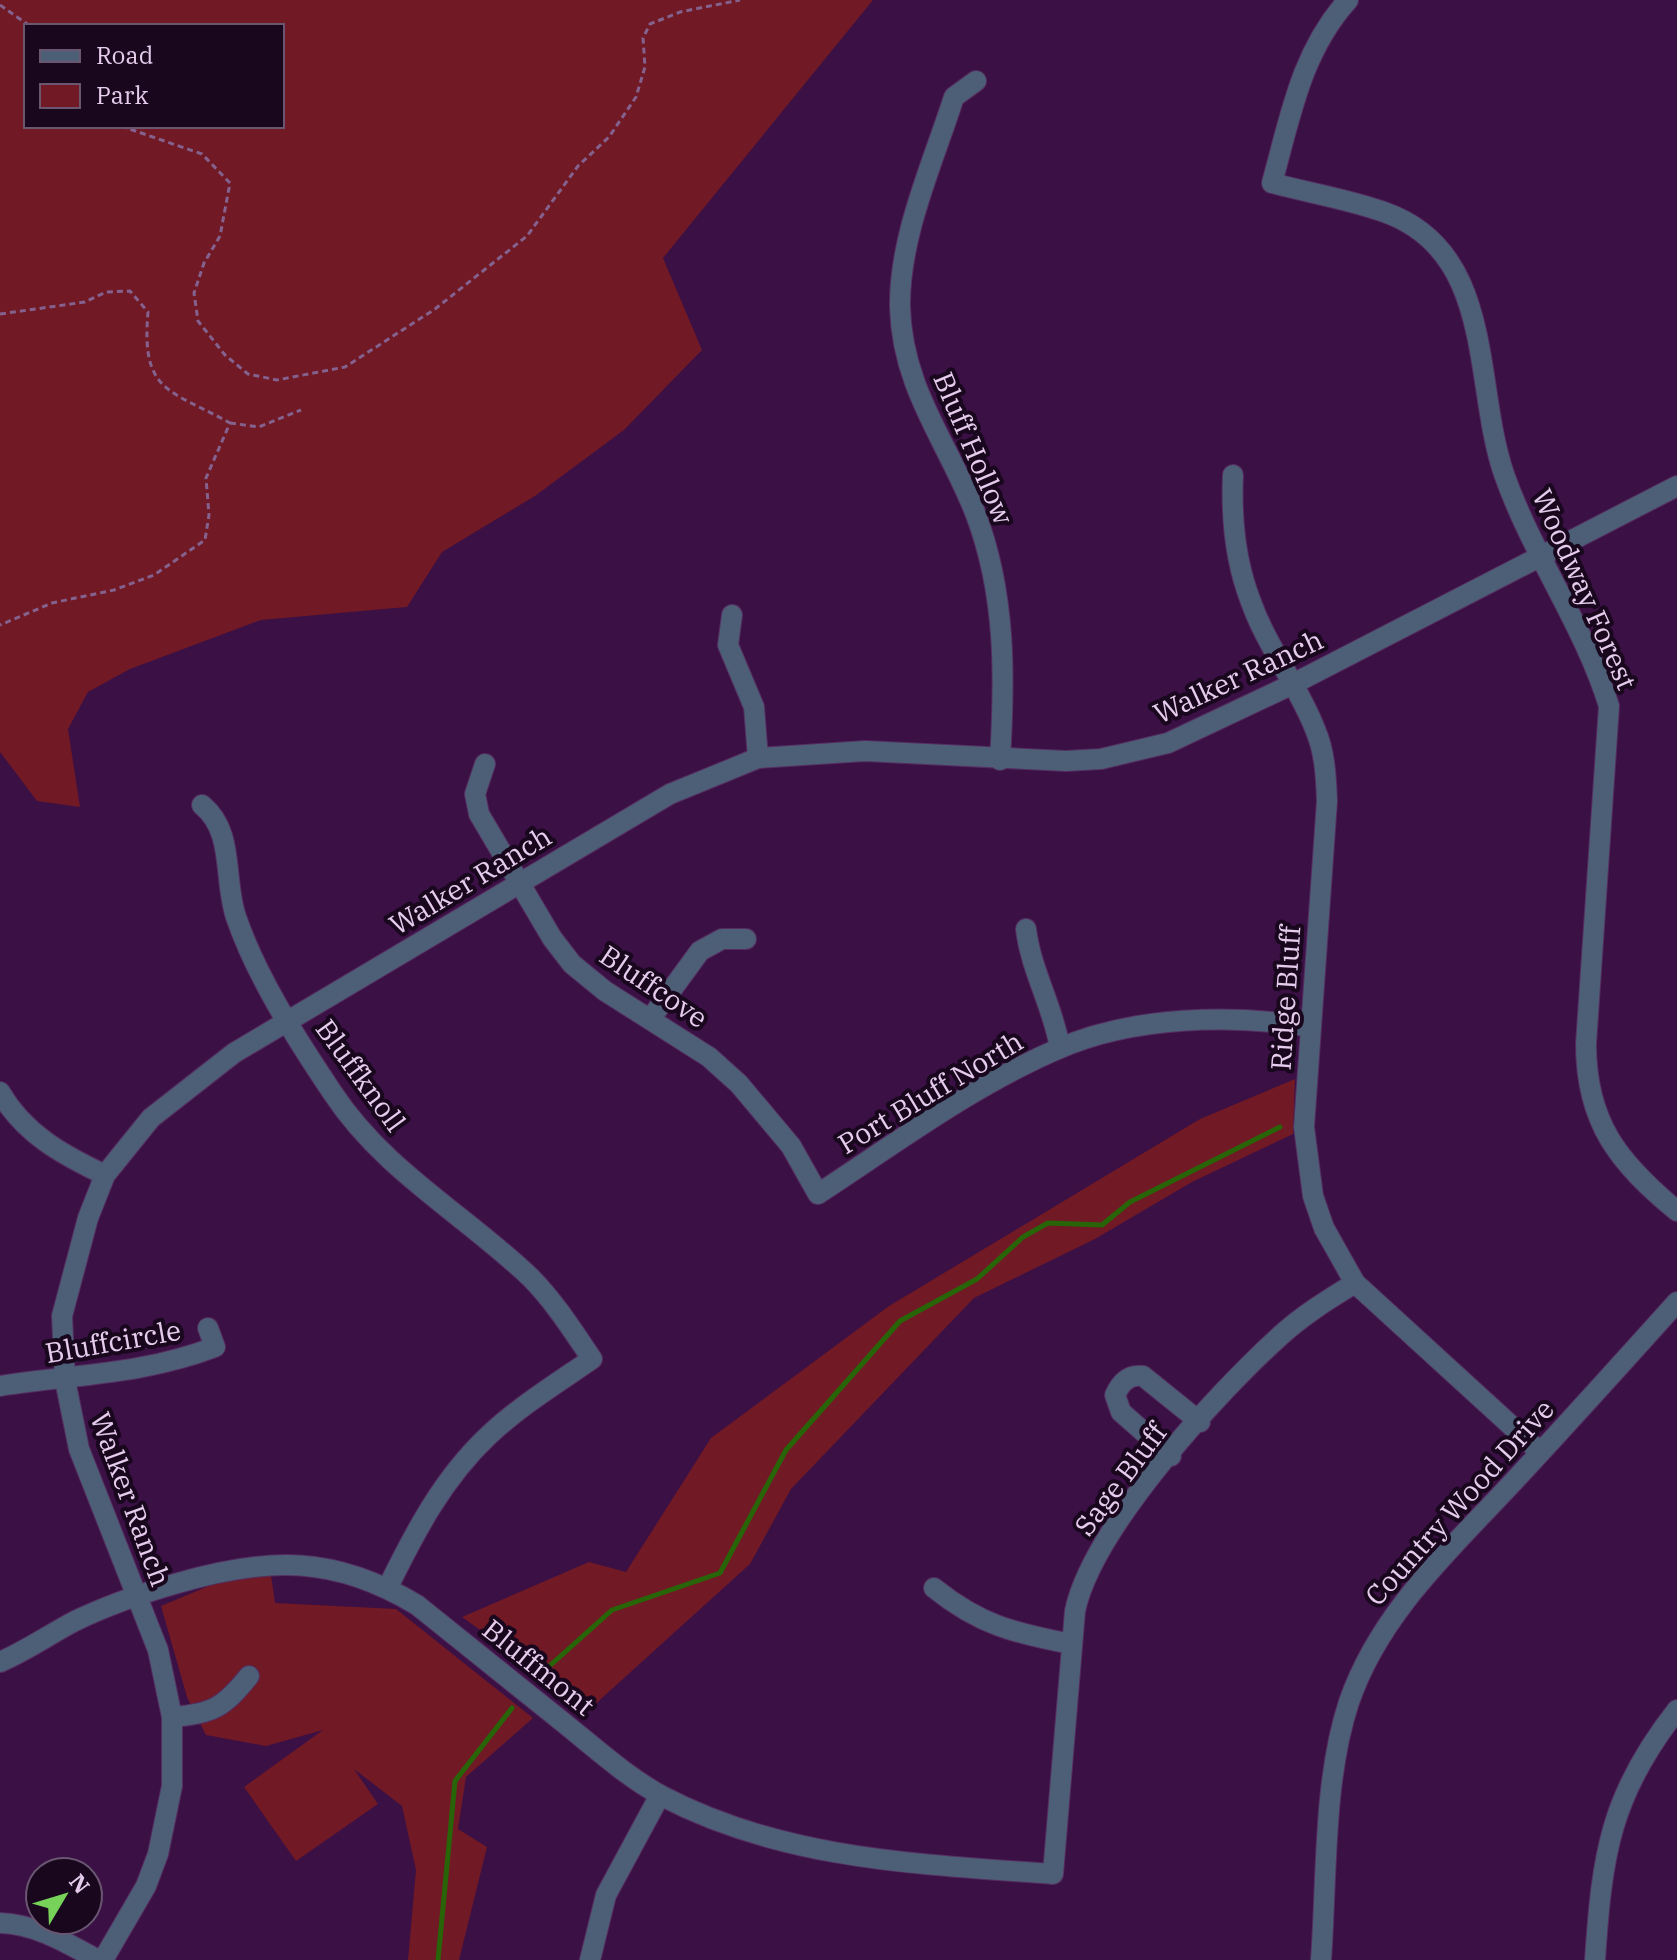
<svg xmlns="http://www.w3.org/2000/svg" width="1677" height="1960" viewBox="0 0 1677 1960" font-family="'IBM Plex Serif',serif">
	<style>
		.green { fill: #711925; fill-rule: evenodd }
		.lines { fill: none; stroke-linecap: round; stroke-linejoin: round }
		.stream { stroke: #276508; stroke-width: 5 }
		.minor-casing { stroke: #552e60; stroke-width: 22 }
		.path { stroke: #85628e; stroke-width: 3; stroke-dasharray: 6 4; stroke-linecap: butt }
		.minor { stroke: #4d5e77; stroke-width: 20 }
		.labels { text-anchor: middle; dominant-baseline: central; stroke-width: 8; stroke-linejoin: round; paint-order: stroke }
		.street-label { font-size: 28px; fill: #e5ccec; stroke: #18071d }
	</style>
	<rect width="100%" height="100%" fill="#3a1045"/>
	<g class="green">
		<path d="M0,0H873L663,258L702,350L624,430L535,496L442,552L407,607L261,620L130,669L88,692L68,729L80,807L37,801L0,752ZM26,26H282V126H26Z"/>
		<path d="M1295,1079L1293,1134L1192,1182L1095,1239L974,1298L791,1489L750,1564L581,1717L508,1650L462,1617L589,1562L626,1572L711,1438L889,1306L1200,1119Z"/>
		<path d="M271,1575L275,1603L396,1609L533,1718L466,1777L458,1829L487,1847L459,1960H408L416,1870L402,1806L354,1769L378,1804L296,1861L244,1787L323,1730L266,1746L206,1735L187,1697L161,1606L223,1580Z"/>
	</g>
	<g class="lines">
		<g class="stream">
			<path d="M535,1679L612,1610L720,1573L786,1450L900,1321L977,1279L1023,1237L1048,1223L1102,1225L1130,1202L1280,1127"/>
			<path d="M438,1960L455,1781L512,1708"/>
		</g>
		<g class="minor-casing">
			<g id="minor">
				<path d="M1348,0C1301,52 1290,118 1272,183C1309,193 1348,199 1384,212C1496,251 1473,384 1504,474C1532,554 1584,625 1609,706L1586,1044C1586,1123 1619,1163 1677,1211"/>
				<path d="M976,81L954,97C933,163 899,236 900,307C902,389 948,442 976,515C1006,595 1005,677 1000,760"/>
				<path d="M1233,475C1231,519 1235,561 1251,602C1267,647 1298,685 1315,729C1325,752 1326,776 1327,801L1304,1127L1313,1196L1324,1228L1355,1283L1540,1452"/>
				<path d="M732,615L728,645L754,707L758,758"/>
				<path d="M485,764L475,794L479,814L552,938L572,964L605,991L709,1057L739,1084L791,1146L818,1194C896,1143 972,1086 1058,1049C1133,1016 1232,1014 1311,1027"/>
				<path d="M202,805C235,832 223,878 236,917C257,978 296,1038 332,1092C383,1170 464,1214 530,1277C554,1301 573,1331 592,1359C557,1383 520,1406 489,1435C443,1478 415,1532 388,1587"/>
				<path d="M1026,929C1031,971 1053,1006 1060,1048"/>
				<path d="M651,1018L700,951L722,939H746"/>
				<path d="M0,1092C24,1134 63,1155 105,1175"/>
				<path d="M0,1386C76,1374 141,1375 215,1347L208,1328"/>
				<path d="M1171,1456L1121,1412L1115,1395C1121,1382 1129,1374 1143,1376L1200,1422"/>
				<path d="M934,1588C980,1625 1014,1633 1071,1644"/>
				<path d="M0,1662C26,1651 50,1634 75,1621C108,1605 143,1593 178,1583C268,1557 334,1555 417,1605C466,1644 515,1684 564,1723C595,1748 627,1777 662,1796C784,1860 919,1864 1053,1874L1075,1611C1092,1529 1217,1393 1280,1336C1303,1315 1329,1299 1355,1283"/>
				<path d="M172,1717C213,1714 224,1707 249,1676"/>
				<path d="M0,1923C36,1924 67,1943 98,1960"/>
				<path d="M103,1960L146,1886L158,1854L172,1786V1717L158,1650L79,1449L65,1380L62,1316L88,1218L105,1175L151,1118L234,1053L670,794L758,758L865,751L1066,761L1101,759L1168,743L1291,685L1677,486"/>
				<path d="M590,1960L606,1895L660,1795"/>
				<path d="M1321,1960C1327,1878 1323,1780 1349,1702C1380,1612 1451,1549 1514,1481C1569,1422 1623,1362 1677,1302"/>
				<path d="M1595,1960C1602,1855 1610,1795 1677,1710"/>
			</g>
		</g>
		<g class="path">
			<path d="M0,5L30,26"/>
			<path d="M121,126L202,154L230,183L220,236L204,263L194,293L198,321L225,355L248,374L277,380L345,367L435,309L527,236L578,166L609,137L636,97L645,67L643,38L650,24L680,12L740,0"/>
			<path d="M0,314L85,302L106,292L130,291L148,312C141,393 169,389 230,423L206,478L209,515L205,540L154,575L114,590L52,603L0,625"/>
			<path d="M230,423L259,427L301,410"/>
		</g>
		<use href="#minor" class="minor"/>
	</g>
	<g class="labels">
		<g class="street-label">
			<text transform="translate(974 448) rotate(67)">Bluff Hollow</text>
			<text transform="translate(1585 589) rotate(66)">Woodway Forest</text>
			<text transform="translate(1238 676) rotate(-25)">Walker Ranch</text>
			<text transform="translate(470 880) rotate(-31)">Walker Ranch</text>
			<text transform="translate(654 986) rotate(34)">Bluffcove</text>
			<text transform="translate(1285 998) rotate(-86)">Ridge Bluff</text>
			<text transform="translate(361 1075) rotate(54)">Bluffknoll</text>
			<text transform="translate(930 1092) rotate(-31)">Port Bluff North</text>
			<text transform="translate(113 1341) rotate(-10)">Bluffcircle</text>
			<text transform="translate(1120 1479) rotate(-53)">Sage Bluff</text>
			<text transform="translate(131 1499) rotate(70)">Walker Ranch</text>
			<text transform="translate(1459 1502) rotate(-48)">Country Wood Drive</text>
			<text transform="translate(539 1667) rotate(39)">Bluffmont</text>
		</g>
	</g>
	<rect x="24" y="24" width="260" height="104" fill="#18071d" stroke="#6a5670" stroke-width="2"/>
	<rect x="40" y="50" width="40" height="12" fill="#4d5e77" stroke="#6a5670" stroke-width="2"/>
	<text x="96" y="64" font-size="24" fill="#e5ccec">Road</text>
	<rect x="40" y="84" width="40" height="24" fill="#711925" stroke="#6a5670" stroke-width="2"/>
	<text x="96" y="104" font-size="24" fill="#e5ccec">Park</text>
	<g transform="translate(64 1896) rotate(52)"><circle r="38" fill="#18071d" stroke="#6a5670" stroke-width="2"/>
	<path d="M0-6L14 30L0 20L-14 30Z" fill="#77d259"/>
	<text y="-12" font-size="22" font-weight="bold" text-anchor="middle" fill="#e5ccec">N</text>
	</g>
</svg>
